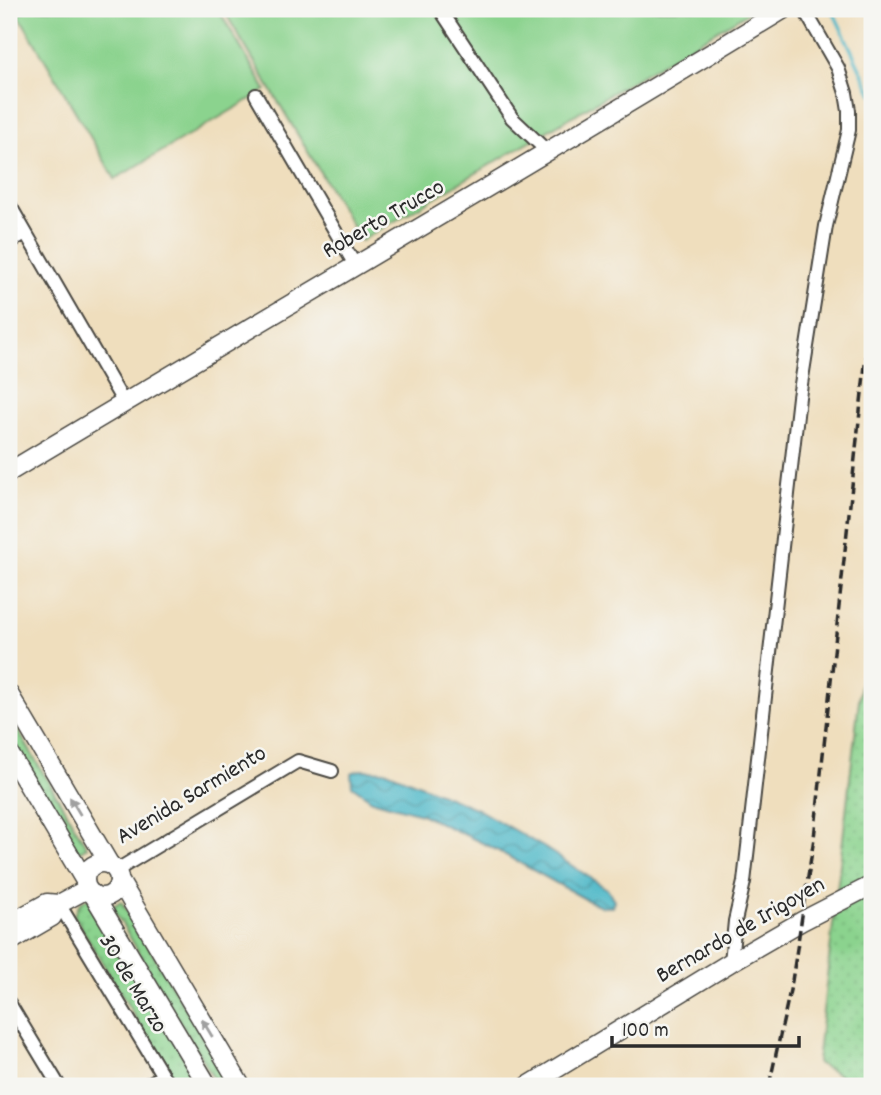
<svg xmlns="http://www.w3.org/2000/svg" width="881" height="1095" viewBox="0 0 881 1095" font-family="Dekko,sans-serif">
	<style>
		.grass { fill: url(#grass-dots); stroke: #5b7f5c; stroke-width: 2 }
		.pitch { fill: #8bd38e; stroke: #5b7f5c; stroke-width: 2 }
		.water { fill: url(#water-waves); stroke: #3b7179; stroke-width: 2 }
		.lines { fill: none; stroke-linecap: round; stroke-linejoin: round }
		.stream { stroke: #4bb7c7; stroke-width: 3.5 }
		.street-casing { stroke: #484641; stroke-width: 16 }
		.secondary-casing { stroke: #484641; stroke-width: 21 }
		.street { stroke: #fff; stroke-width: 12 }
		.secondary { stroke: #fff; stroke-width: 18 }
		.rail { stroke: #2b2b2b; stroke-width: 3.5; stroke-dasharray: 10 5; stroke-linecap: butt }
		.oneway { fill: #a0a0a0 }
		.labels { text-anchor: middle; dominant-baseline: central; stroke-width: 5; stroke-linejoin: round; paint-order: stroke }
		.street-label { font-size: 24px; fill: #2b2b2b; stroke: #f6f6f2 }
	</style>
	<defs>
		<pattern id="grass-dots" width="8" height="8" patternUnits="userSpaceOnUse" patternTransform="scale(1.75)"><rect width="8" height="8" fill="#8bd38e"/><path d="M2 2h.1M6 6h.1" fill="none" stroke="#78b57b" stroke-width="1.8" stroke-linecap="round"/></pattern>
		<pattern id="water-waves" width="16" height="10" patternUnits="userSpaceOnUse" patternTransform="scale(1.75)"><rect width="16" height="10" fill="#4bb7c7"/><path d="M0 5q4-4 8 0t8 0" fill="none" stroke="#3f95a2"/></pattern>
	</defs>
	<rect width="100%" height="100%" fill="#f6f6f2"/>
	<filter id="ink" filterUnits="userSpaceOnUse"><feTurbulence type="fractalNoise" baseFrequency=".0143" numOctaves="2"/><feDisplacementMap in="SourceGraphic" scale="14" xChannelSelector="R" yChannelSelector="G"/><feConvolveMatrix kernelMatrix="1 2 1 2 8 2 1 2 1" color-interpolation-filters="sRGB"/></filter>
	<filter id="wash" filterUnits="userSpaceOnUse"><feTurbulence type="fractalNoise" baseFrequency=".00686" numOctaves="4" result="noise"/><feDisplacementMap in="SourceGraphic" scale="28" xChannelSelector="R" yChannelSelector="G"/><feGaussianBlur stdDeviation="1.57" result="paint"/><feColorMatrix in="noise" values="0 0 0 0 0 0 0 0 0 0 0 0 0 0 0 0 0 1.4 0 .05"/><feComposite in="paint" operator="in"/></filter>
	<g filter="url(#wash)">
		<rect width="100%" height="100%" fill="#efdebd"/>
		<g class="grass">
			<path d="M872,588V1086H860L817,1063Z"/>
			<path d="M10,717L87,847L77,853L9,738Z"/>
			<path d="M88,898L201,1086H176L74,915L79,904Z"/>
			<path d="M121,901L232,1086H218L112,907Z"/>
		</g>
		<g class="pitch">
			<path d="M28,9H218L266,90L115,179L18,14Z"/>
			<path d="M223,9H754L361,241Z"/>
		</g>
		<path class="water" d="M360,770L387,771L477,809L545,848L607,889L614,900L612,907H604L587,900L491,847L421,814L372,800L352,786L351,773Z"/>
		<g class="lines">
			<path class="stream" d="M832,9L872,94"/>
		</g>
	</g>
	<g filter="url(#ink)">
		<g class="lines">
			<g class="street-casing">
				<g id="street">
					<path d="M440,9L512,118L549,153"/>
					<path d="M256,95L355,265"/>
					<path d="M9,204L124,403"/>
					<path d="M9,243L25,233"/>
					<path d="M117,870L298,761L332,771"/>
					<path d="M59,904L169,1086"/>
					<path d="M731,962L735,921L744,882L799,397L826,226L849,130V111L846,93L838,68L804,9"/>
					<path d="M9,1003L59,1086"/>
					<path d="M9,1085V1086"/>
					<path d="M145,1086L163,1076"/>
				</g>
			</g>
			<g class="secondary-casing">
				<g id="secondary">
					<path d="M9,472C267,317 527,166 784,9"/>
					<path d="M9,694L110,865"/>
					<path d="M9,753L85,881"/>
					<circle cx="102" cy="880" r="17"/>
					<path d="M119,880L241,1086"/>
					<path d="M93,894L208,1086"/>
					<path d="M9,924L47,903L59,904L87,889"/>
					<path d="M9,942L52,917L59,904"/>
					<path d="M528,1086L731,962L802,921L872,885"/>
				</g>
			</g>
			<use href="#street" class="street"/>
			<use href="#secondary" class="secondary"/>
			<path class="rail" d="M769,1086L792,981L814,838L865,365L872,324"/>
		</g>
		<defs><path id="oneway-solid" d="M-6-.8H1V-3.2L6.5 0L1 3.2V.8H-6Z" transform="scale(1.75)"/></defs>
		<g class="oneway">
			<use href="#oneway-solid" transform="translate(75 806) rotate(-121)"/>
			<use href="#oneway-solid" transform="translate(207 1028) rotate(-121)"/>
		</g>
	</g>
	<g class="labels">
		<g class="street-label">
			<text transform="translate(384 220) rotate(-30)">Roberto Trucco</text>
			<text transform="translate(192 796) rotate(-31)">Avenida Sarmiento</text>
			<text transform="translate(741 931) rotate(-30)">Bernardo de Irigoyen</text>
			<text transform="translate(132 984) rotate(59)">30 de Marzo</text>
		</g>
	</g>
	<rect width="881" height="1095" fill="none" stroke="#f6f6f2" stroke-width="35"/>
	<path d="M612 1036v10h187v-10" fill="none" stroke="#2b2b2b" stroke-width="3.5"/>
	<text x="622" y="1036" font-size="21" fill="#2b2b2b" stroke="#f6f6f2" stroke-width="5" paint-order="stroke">100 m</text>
</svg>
